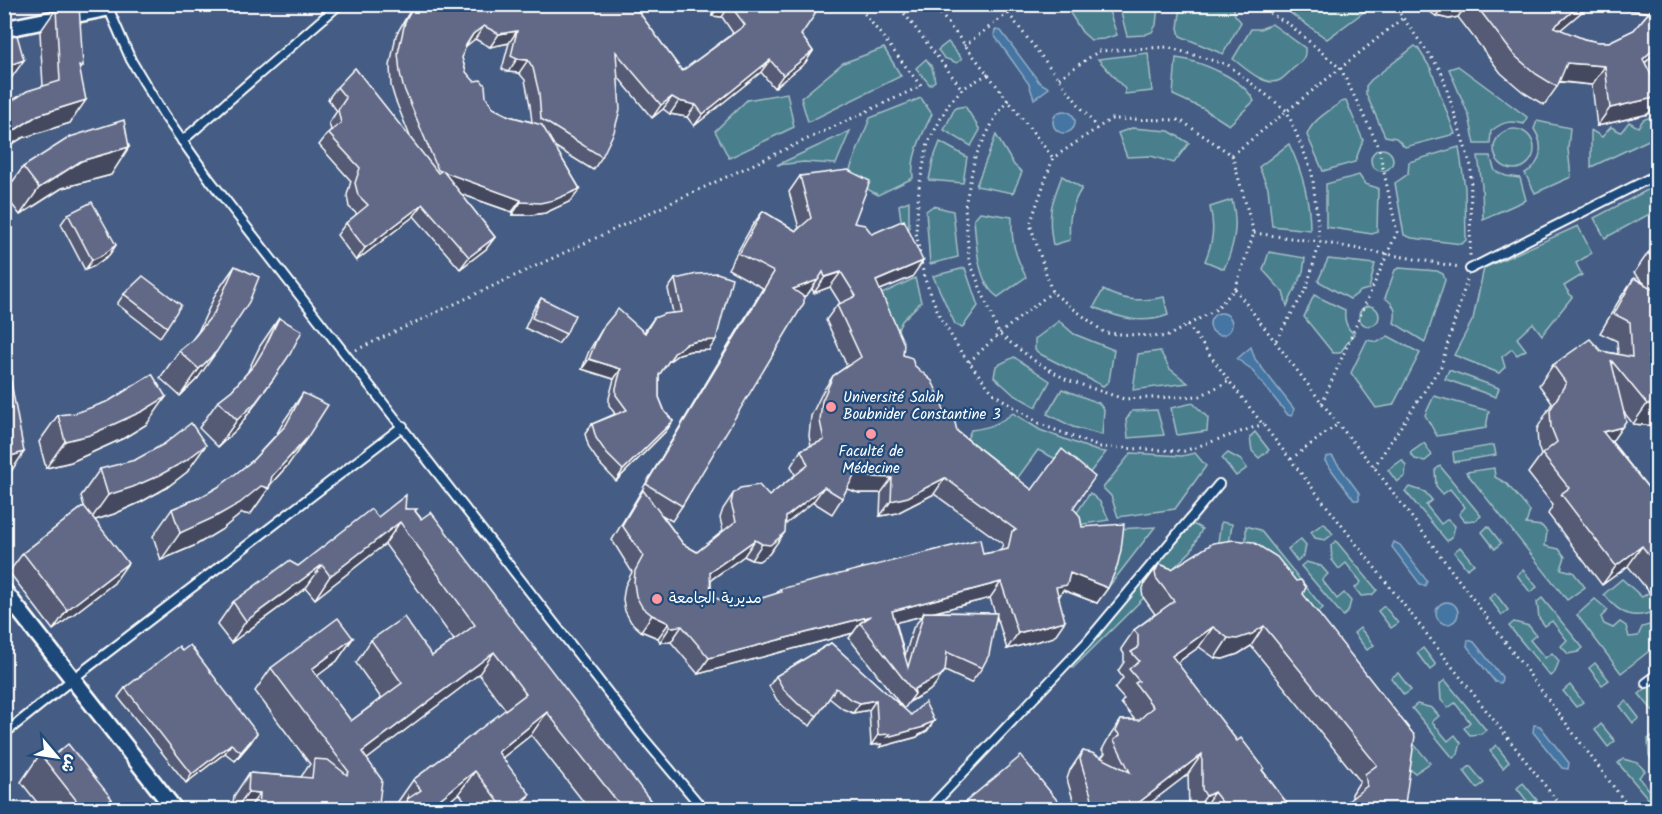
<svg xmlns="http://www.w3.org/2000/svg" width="1662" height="814" viewBox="0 0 1662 814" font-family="Kalam,'Playpen Sans Arabic',sans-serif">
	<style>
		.built { fill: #455d84 }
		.green { fill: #497f8d; stroke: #a4bfc6; stroke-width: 1.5 }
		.water { fill: #4574a2; stroke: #8facc7; stroke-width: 1.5 }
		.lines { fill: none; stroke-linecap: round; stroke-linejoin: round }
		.lane-casing { stroke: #fff; stroke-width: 12 }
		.street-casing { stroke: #fff; stroke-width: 20 }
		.path { stroke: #fff; stroke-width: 3; stroke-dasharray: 1.5 4.5; stroke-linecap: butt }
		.lane { stroke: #1f4a7a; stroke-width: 8 }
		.street { stroke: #1f4a7a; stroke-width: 15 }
		.wall { fill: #545a74; stroke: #fff; stroke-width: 1.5; fill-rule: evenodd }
		.shaded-wall { fill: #454a5e; stroke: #fff; stroke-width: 1.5 }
		.building { fill: #626987; stroke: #fff; stroke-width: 1.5; fill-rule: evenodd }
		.poi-dot { fill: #ff9aa2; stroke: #1f4a7a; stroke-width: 2 }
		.labels { text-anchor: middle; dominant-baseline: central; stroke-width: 4.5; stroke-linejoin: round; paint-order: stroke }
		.poi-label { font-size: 15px; fill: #fff; stroke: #1f4a7a; text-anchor: start }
	</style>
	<rect width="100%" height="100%" fill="#33537e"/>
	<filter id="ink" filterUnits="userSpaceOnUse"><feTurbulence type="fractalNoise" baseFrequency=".0167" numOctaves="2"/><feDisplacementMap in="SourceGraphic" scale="12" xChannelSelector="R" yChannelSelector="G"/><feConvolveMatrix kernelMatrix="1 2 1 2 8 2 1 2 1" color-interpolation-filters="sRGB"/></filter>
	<g filter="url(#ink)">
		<rect class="built" x="5" y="5" width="1652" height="804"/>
		<g class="green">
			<path d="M1065,5H1107L1117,35L1104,39L1091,40L1082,32Z"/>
			<path d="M1119,5H1158L1156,25L1152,32L1144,35L1127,36Z"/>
			<path d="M1181,5H1233L1235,15L1241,22L1223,54L1180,36L1178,28Z"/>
			<path d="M1282,5V4L1373,5L1327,39L1282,7Z"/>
			<path d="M1272,24L1305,48C1306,58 1302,61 1295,67C1290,71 1285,77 1280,80C1265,88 1244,67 1233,59L1251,29H1260Z"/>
			<path d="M948,42L962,59L957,63L944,58L938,50Z"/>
			<path d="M1415,46L1418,48L1431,69L1455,134L1405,147L1396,138L1385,136L1366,94V86L1371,80Z"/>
			<path d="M884,48L901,76L808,122L801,98L843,63Z"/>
			<path d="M1148,53L1152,91L1125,94V89L1098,59Z"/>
			<path d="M1176,58C1200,61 1243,78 1254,101L1229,125L1204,109L1173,95Z"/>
			<path d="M926,59L932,67L935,81L930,85L916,68Z"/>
			<path d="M1458,66L1527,117L1524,124C1509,120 1503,122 1491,131L1490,144H1475L1469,116L1449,69Z"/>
			<path d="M787,93L794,127L729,158L715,131L747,100Z"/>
			<path d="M921,98L932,114C923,133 910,156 913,178L878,195L867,189L849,172L870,118Z"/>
			<path d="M1346,101L1363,140L1355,162L1323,171L1307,135C1312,120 1329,111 1341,102Z"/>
			<path d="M965,106L980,130L971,146L944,130L955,108Z"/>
			<path d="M1650,117L1657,136L1591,167V130L1602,137L1611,127L1621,132L1629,122L1638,127L1643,120Z"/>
			<path d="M1537,121L1570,128L1568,149L1571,177L1535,193L1525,173C1543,164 1544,144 1534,129Z"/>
			<path d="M1132,128L1169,131L1189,143L1174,163L1151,156L1127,157L1118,133Z"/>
			<circle cx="1514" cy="149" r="20"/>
			<path d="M850,131L836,164L804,162L777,165Z"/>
			<path d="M996,135L1014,165L1022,172L1013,193L976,186Z"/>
			<path d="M940,142L967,157L963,183L929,180L933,160Z"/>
			<path d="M1289,144C1302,171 1310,200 1310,230L1272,226L1268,188L1259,167Z"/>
			<path d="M1459,147L1465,188L1466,240L1462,244L1412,238L1404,235L1395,183L1408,174L1409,162Z"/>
			<circle cx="1382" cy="160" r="11"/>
			<path d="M1478,156H1490L1495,171L1506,176L1520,178L1526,200L1483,219L1482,186Z"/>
			<path d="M1359,175L1365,184L1378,188L1377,232L1372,234L1326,227V184Z"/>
			<path d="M1062,176L1082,188C1071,205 1068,220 1070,240L1053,245C1047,215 1051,204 1062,176Z"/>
			<path d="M1657,185V210L1605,238L1594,218Z"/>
			<path d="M1232,200C1239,225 1234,246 1224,269L1205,261C1213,242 1215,227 1210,207Z"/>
			<path d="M909,201V248L905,249L899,205Z"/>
			<path d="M933,206L953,211L958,257L930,264L926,211Z"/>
			<path d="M980,212L1012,217C1011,242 1015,255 1026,277L998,297C977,284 976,241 974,219Z"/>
			<path d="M1578,226L1592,253L1576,263L1582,275L1564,286L1572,297L1542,335L1533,323L1517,338L1526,350L1517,355L1512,349L1502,357L1505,367L1499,373L1454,355L1473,319L1484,268Z"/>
			<path d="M1269,252L1305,258L1303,272L1287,306L1283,292L1263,270Z"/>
			<path d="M1328,259L1375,264L1369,289L1361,291L1350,299L1318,281Z"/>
			<path d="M965,268L978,306L962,328L955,324L933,276Z"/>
			<path d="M1399,268L1437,271L1443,274L1445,280L1425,342L1394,323C1397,312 1395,305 1385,298L1395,270Z"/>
			<path d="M915,278L921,302L902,321L894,338L871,299Z"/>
			<path d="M1103,290C1124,301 1141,302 1164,297L1168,315C1142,325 1119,318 1094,307Z"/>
			<path d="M1314,295L1345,310C1344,320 1346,328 1354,334L1340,353H1333L1304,317Z"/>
			<circle cx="1369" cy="316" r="10"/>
			<path d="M1059,321L1074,334L1114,350L1109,381L1103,386L1042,355L1035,350V339Z"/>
			<path d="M1388,336L1420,353L1393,405L1376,408L1351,373L1367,340L1378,342Z"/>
			<path d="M1160,351L1170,369L1188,383L1133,390L1138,354Z"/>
			<path d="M1014,357L1050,381L1036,407L1013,394L994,377L996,366Z"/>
			<path d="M1449,370L1499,388L1496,397L1445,379Z"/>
			<path d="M1062,389L1099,403L1104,410L1102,435L1073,427L1047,414Z"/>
			<path d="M1434,396L1489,411L1486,428L1437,436L1425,415Z"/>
			<path d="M1193,403L1208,418L1207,431L1177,435L1171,408Z"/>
			<path d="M1157,410L1164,435L1128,438L1126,420L1132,411Z"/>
			<path d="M1013,413L1040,430L1097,451L1106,452L1088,475L1038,450L1014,483L965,444L971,430C988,428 999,424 1013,413Z"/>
			<path d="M1255,432L1269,450L1259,458L1252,451L1250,437Z"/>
			<path d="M1424,443L1432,455L1425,461L1415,459L1410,453Z"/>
			<path d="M1494,445L1496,455L1454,462L1453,452Z"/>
			<path d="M1131,453L1182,456L1195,453L1206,466L1175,509L1118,517L1111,496L1103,488Z"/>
			<path d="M1228,453L1241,460L1247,468L1236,476L1222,458Z"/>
			<path d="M1402,460L1406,466L1405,476L1397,482L1388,470Z"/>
			<path d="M1440,466L1481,516L1476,520L1465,521L1459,514L1465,507L1450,489L1443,494L1436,486L1435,470Z"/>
			<path d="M1494,468L1495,477L1506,483L1530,511L1526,524L1542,526L1547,532L1545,546L1559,549L1565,557L1561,569L1573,572L1585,587L1567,600L1466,472Z"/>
			<path d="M1410,487L1425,492L1432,500L1426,505L1441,524L1448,519L1455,526L1452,537L1447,541L1405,491Z"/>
			<path d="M1090,493L1100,502L1109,520L1078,525L1074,517Z"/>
			<path d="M1221,522L1232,524L1229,544L1218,542Z"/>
			<path d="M1324,523L1333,534L1325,540L1315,538L1311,532Z"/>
			<path d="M1193,524L1202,529L1191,551L1073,668L1070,665Z"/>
			<path d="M1246,526L1260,530L1323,608L1315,615L1246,547Z"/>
			<path d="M1488,526L1501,543L1495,549L1482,532Z"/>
			<path d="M1155,527L1107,589L1114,569L1115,529Z"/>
			<path d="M1301,539L1306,545L1304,555L1297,561L1288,549Z"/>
			<path d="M1336,541L1377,590L1372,595L1361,596L1355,588L1361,582L1346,563L1339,569L1332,560L1331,545Z"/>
			<path d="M1460,547L1474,564L1467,569L1454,552Z"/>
			<path d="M1306,562L1321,566L1328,574L1322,580L1337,599L1344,593L1351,601L1348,612L1343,616L1301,566Z"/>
			<path d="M1523,570L1537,587L1530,592L1517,575Z"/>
			<path d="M1622,579L1642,597L1657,587V610C1633,621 1620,615 1604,594Z"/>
			<path d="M1495,593L1508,610L1502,615L1489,598Z"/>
			<path d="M1542,598L1583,648L1578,652L1568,654L1561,646L1567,640L1552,621L1545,626L1539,618L1537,602Z"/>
			<path d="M1595,599L1608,610L1601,617L1604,624L1613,628L1620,622L1626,626L1629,637L1638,636L1642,627L1649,625L1657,634V645L1621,673L1577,615Z"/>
			<path d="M1384,606L1398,623L1391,628L1378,611Z"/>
			<path d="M1514,622L1529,626L1536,635L1530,640L1545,658L1552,653L1559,661L1555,672L1550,676L1509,626Z"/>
			<path d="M1360,628L1374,645L1367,650L1354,633Z"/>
			<path d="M1423,648L1436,665L1430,670L1417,653Z"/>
			<path d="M1595,663L1609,680L1602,685L1589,668Z"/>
			<path d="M1398,673L1411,690L1404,695L1391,678Z"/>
			<path d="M1657,679V708L1653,711L1639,694Z"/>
			<path d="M1445,680L1486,730L1481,734L1470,735L1464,728L1470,722L1455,703L1448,708L1441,700L1440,684Z"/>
			<path d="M1570,685L1583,702L1576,707L1563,691Z"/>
			<path d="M1626,701L1639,718L1633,723L1620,706Z"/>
			<path d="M1417,704L1432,708L1439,716L1432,722L1448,741L1455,735L1461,743L1458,754L1453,758L1412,708Z"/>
			<path d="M1601,724L1615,741L1608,747L1595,730Z"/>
			<path d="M1406,735L1430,763L1415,773L1404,765Z"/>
			<path d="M1653,736L1657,741V763L1655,765L1649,755L1648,739Z"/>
			<path d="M1496,745L1509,762L1503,768L1490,751Z"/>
			<path d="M1623,759L1638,763L1645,771L1639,777L1654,796L1657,793V809L1618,763Z"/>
			<path d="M1470,766L1484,783L1477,788L1464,771Z"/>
			<path d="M1523,783L1537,800L1530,805L1517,788Z"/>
		</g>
		<g class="water">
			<path d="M995,30L1001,31L1039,82L1049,88L1034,99L1029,84L994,35Z"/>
			<circle cx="1064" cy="122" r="11"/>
			<circle cx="1221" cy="324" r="11"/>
			<path d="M1251,347L1255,359L1294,409L1292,416L1288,415L1250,368L1237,359Z"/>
			<path d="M1332,456L1359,493V500H1354L1325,461L1326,457Z"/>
			<path d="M1394,542L1400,545L1427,581L1425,586L1420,584L1392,547Z"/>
			<circle cx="1447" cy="613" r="11"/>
			<path d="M1468,640L1474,642L1502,677L1501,683L1495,682L1467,646Z"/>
			<path d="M1534,725L1540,726L1569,763L1568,769L1562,768L1533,732Z"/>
		</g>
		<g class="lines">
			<g class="lane-casing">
				<g id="lane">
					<path d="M107,5L131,60L164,115L210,180L641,735L704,810"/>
					<path d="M182,141L340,4"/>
					<path d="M1470,269L1658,174"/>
					<path d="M1646,683L1658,674"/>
					<path d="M4,734L74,678L403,426"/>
					<path d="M928,810L1086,643L1219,484"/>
				</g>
			</g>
			<g class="street-casing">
				<g id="street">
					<path d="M4,29L108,8"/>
					<path d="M4,591L175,810"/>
				</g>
			</g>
			<g class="path">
				<path d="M897,4L962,89"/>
				<path d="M933,4L1053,158"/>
				<path d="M1001,4L1096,127"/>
				<path d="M1254,4L1290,25L1341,69L1378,145L1397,232L1322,403"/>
				<path d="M1393,4L1441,71L1471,166L1470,256"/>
				<path d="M964,46L1008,13L1027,4"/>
				<path d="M988,74L962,89L948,105L928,143L919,187L916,232L924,277L940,317L961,352L994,394L1040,424L1099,447L1184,451L1264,424"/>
				<path d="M1059,78L1099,51L1167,47L1228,65L1287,111L1312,172L1320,242L1306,289L1275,342"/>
				<path d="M1008,100L996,116L975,157L965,206L969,260L999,334L1035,361L1067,380L1124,399L1200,396L1229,381"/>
				<path d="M1111,119L1180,120L1232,155L1254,233L1235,289L1215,310L1166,337L1105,333L1052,292L1030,224L1053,158Z"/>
				<path d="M1232,155L1403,18"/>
				<path d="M1254,233L1320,242L1459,267"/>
				<path d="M1235,289L1338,424L1374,467L1631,810"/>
				<path d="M1188,325L1229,381L1564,810"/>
				<path d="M356,350L921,86L857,4"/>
				<path d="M969,362L999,334L1052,292"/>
				<path d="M1291,459L1338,424"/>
				<path d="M1374,467L1441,366L1467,280"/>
			</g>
			<use href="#lane" class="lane"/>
			<use href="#street" class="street"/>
		</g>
		<g class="wall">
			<path d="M414,4H429L442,14L452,6L451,4H633L682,71L733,33L722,17L712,16L713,4H818L801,35L813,51L805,63L774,88L761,72L694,126L687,117L670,114L663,109L652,118L618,77L602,157L593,170L554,146L580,189L571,201L545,213L531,215H512V212L461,194L495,237L486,249L460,269L414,216L356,261L337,235L346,223L357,214L349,207L347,195L351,181L319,145L328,133L331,130L329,123L337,111L328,99L337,87L411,139L395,99L391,86L390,66L396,35ZM475,39L490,47L509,43L502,69L508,72L519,73L525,80L530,105L532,122L509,116L493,108L466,72L462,58L465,46Z"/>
			<path d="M1427,4H1658V53L1656,52L1645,63L1658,88V101L1648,114L1597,126L1592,85L1559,82L1557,87L1544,105L1523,92L1501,73L1458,17L1449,19L1436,16L1430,12ZM1590,5L1649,12L1634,30L1609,42H1598L1584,39L1560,30Z"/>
			<path d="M56,9L83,66L80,70L70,123L22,138L4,149V106L43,86L40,32Z"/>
			<path d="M23,167L111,175L62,188L20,215L4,194Z"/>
			<path d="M800,176L854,223L872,234L912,277L880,290L903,355L914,365L945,415L957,431L1032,490L1073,508L1097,603L1063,590L1059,597L1054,637L1007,649L997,617L982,668L971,683L945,671L934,686L929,691L909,702L904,709L911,715L934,721L927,731L919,735L917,737L880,747L882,744L871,745L869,710L853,713L843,709L829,698L810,726L791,714L777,700L769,686L776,676L831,643L903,708L849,638L853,633L698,674L671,642H660L658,638L641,631L631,622L625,611L623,599L625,586L632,572L612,540L763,288L728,269L752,226L763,211L796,231L799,228L789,192ZM830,287L840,303L837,305L826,320L847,366L833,376L823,391L811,416L809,436L811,446L801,450L791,466L795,475L769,496L733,494L723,509L720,518L723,531L697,552L683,544L662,515L672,521L682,506L803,297L807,295L812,288L814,293ZM847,489L859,493H881L880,516L897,513L934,494L1003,544L1000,551L780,589L776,594L731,608L711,596V580L744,556L751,560L759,561L769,554L774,547L785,524L813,502L832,514L842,498ZM990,598L995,613L934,612ZM922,616L913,628L905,656L896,622Z"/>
			<path d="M68,214L116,245L109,255L94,266L85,270L61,224Z"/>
			<path d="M1658,246V334L1648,357L1658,426L1633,424L1623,411L1612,442L1658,500V588L1650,593L1628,566L1602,585L1548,514L1553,505L1528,473L1541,455L1538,446L1537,429L1552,403L1539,385L1553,365L1601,351L1618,354L1617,341L1600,333L1621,297L1634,278L1645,284L1634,273L1648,253Z"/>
			<path d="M235,266L198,378L180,396L160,378L179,351L192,340L198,332L216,293Z"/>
			<path d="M675,279L709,350L690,351L679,354L668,362L659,375V397L665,412L673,421L666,431L616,481L600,464L589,448L585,434L592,424L615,414L609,405V398L614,379L582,369L589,351L604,326L644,332L654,318L673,313L668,289Z"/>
			<path d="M124,294L167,327L160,337L117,304Z"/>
			<path d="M541,298L566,334L558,344L525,328L534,308Z"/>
			<path d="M279,318L255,405L237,429L218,447L199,428L218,401L232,390L247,373L260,346Z"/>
			<path d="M303,393L288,465L270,485L269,488L250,515L242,513L221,530L196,545L161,560L153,536L172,509L201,497L220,486L252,461L276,435L284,421Z"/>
			<path d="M58,415L147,424L124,438L71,462L46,468L39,442Z"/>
			<path d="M100,469L187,472L166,488L141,502L114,514L95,520L114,583L53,630L9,572L23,553L84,506L81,496Z"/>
			<path d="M405,509L415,511L650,800L645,808L646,810H590L531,735L502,758L519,810H472L459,793L439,810H399L401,807L397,803L413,780L506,710L479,674L367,759L378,810H232L234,796L249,773L301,777L310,764L255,691L271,668L353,638L337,661L317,676L351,721L381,698L356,663L371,640L432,656L454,640L385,544L315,599L306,588L231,643L217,625L233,602L298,566L378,517Z"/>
			<path d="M1159,564L1172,569L1303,594L1404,810L1352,798V794L1360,781L1251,646L1238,654L1223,659L1215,658L1199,647L1177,663L1237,741L1263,771L1292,810H1189L1188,774L1141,810H1076L1067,779L1070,770L1083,751L1101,758L1105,753L1102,750L1108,739L1121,720H1135L1121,703L1124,699L1115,689L1123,678L1118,671L1124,662V654L1121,649L1134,630L1155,614L1143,597L1142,591L1145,583Z"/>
			<path d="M125,688L251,742L235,761L225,753L186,783L118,697Z"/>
			<path d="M40,754L105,810H43L21,782Z"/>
			<path d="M964,803L1065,810H960Z"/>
		</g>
		<g class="shaded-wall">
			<path d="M720,4L730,5L722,17L712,16Z"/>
			<path d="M1444,4H1467L1458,17L1449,19L1436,16Z"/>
			<path d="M1581,4H1657L1652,13L1590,5L1541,46L1554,27Z"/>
			<path d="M484,26L475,39L465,47L473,34Z"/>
			<path d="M517,31L509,43L490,47L499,34Z"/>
			<path d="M1658,45V50L1656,52L1630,77L1643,59Z"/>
			<path d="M813,51L805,63L774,88L783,75Z"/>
			<path d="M517,59L528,60L519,73L508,72Z"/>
			<path d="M24,60L5,87L4,67Z"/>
			<path d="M770,60L761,72L694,126L703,114Z"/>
			<path d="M1567,63L1605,66L1592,85L1555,81Z"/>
			<path d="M672,97L663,109L652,118L661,105Z"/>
			<path d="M1658,97V101L1648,114L1597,126L1610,108Z"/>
			<path d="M86,100L70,123L22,138L4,149V137L38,115Z"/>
			<path d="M679,101L696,105L687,117L670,114Z"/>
			<path d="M129,147L111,175L62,188L20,215L39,188L81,161Z"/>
			<path d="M444,172L521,200L512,212L435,185Z"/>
			<path d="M580,189L571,201L545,213L531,215H512L521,202Z"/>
			<path d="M423,204L414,216L356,261L365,248Z"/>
			<path d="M495,237L486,249L460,269L469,257Z"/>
			<path d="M116,245L109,255L94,266L85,270L92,260Z"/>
			<path d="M923,261L912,277L865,296L876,281Z"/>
			<path d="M841,272L830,287L814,293L825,277Z"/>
			<path d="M818,280L807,295L782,304L793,289Z"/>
			<path d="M716,340L709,350L690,351L679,354L668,362L675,352L686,344L697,341Z"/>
			<path d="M217,351L198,378L180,396L199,369Z"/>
			<path d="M589,359L621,369L614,379L582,369Z"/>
			<path d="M274,378L237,429L218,447L237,420Z"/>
			<path d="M166,397L147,424L124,438L71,462L46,468L65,441Z"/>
			<path d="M1647,404L1658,405V426L1633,424Z"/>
			<path d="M673,421L666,431L616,481L623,470Z"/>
			<path d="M1622,427L1608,447L1603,432Z"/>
			<path d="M307,438L288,465L267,488H269L250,515L242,513L221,530L196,545L161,560L180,533L272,476Z"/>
			<path d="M206,445L187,472L166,488L141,502L114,514L89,522L108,495Z"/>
			<path d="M24,452L10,473L4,474V458Z"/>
			<path d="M856,472L892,478L881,493H859L845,488Z"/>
			<path d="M945,478L934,494L897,513L880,516L891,501Z"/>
			<path d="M824,487L813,502L775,533L786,517Z"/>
			<path d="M400,522L385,544L315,599L330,576Z"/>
			<path d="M785,532L769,554L759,561L751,560L762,544Z"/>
			<path d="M755,540L744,556L699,588L710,572Z"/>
			<path d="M1642,546L1628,566L1602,585L1616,566Z"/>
			<path d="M128,563L114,583L53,630L67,610Z"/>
			<path d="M322,565L306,588L231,643L246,621Z"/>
			<path d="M1070,573L1108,588L1097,603L1063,590L1056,601V587Z"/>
			<path d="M1001,582L990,598L923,615L924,612L922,616L882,626L892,611Z"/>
			<path d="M1658,582V588L1650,593Z"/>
			<path d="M652,615L669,623L658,638L641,631Z"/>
			<path d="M871,616L860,623L853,633L698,674L709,658Z"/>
			<path d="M1065,621L1054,637L1007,649L1018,633Z"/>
			<path d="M682,626L671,642H660L670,627Z"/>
			<path d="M1264,626L1251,646L1238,654L1223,659L1215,658L1228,638Z"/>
			<path d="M1213,627L1199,647L1158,676L1172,656Z"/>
			<path d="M353,638L337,661L296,692L312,669Z"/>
			<path d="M494,652L479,674L349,773L362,752Z"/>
			<path d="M945,671L934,686L929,691L909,702L915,694L914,689Z"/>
			<path d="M876,700L869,710L853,713L860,703Z"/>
			<path d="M547,712L531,735L482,774L498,752Z"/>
			<path d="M934,721L927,731L919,735L917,737L880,747L882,744L871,745L878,735L923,726Z"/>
			<path d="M257,733L251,742L235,761L241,752Z"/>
			<path d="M231,744L225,753L186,783L192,774Z"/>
			<path d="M1202,754L1188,774L1141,810H1129Z"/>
			<path d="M475,771L459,793L439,810H426Z"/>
			<path d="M248,792L260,793L248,810H235Z"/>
			<path d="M1214,792L1202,810H1196L1206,796Z"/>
			<path d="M530,794L519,810H510Z"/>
			<path d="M112,799L105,810H99Z"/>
		</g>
		<g class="building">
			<path d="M415,4H429L442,14L454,4H633L682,71L745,25L730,5L728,4H818L814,16L801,35L813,51L783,75L770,60L703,114L696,105L679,101L672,97L661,105L616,52L620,110L614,132L602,157L541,119L539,93L533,68L528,60L517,59L511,56L517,31L499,34L484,26L473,34L466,45L462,58L466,72L474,81L481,80L485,85L486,97L493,108L509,116L542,125L580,189L554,200L540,203L521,202V200L444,172L495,237L469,257L423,204L365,248L346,223L368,205L358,195L355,183L360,168L328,133L341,123L338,110L346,98L337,87L355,68L438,173L441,171L438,170L403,86L400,73L398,53L405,22Z"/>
			<path d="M1475,4H1581L1554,27L1584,39L1598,42H1609L1634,30L1656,4H1658V45L1643,59L1658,88V97L1610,108L1605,66L1567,63L1557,87L1536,74L1514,55Z"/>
			<path d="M79,5L83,66H79L86,100L38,115L4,137V106L27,91L60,81L56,9Z"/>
			<path d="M17,35L24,60L4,67V40Z"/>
			<path d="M124,120L129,147L81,161L39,188L23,167L70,137Z"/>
			<path d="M848,170L870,181L854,223L865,225L872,234L904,220L923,261L876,281L904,344L903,355L912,358L914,365L932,381L941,400L945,415L953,414L957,431L1032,490L1062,449L1095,477L1073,508L1080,516L1082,527L1124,524L1121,550L1117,567L1108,588L1070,573L1067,585L1056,587L1065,621L1018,633L1001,582L892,611L908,667L924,612L997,613L989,655L982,668L947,652L945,671L940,676L914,689L915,694L860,623L871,616L709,658L682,626L670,627L669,623L652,615L642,607L636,596L634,583L635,571L643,556L622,525L643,490L683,544L697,552L736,521L731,503L733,494L740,488L759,485L769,496L808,465L801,450L824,440L820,421L822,401L833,376L861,357L837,305L856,296L841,272L825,277L823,272L818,280L793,289L804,297V303L682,506L646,484L774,272L739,254L763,211L796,231L811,218L800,176ZM856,472L870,477L892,478L891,501L908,497L945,478L1016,530L1012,531L1008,549L983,554L980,539L780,589L781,592L731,608L723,601L711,596L710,572L755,540L762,544L770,545L779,538L785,532L786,517L824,487L842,498Z"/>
			<path d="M92,202L116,245L101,256L92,260L68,214Z"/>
			<path d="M1658,246V264L1648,253Z"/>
			<path d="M235,266L259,277L249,302L217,351L199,369L179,351L192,340L214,313Z"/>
			<path d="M717,273L732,278L716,340L697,341L686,344L675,352L659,375V397L665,412L673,421L623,470L607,454L596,438L592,424L627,410L616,395V388L621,369L589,359L596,341L604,326L618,309L645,333L654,318L664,314L682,312L675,279L697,274Z"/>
			<path d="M143,276L181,305L167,327L124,294Z"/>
			<path d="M1634,278L1658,292V334L1648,357L1658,358V405L1647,404L1611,360L1626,421L1622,427L1603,432L1658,500V567L1642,546L1616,566L1561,494L1569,488L1542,454L1557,442L1551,427L1550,410L1566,383L1553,365L1590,339L1601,351L1632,357L1630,322L1614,314Z"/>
			<path d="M541,298L575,315L566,334L532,318Z"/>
			<path d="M279,318L302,331L290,354L274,378L256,402L237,420L218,401L232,390L255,364L264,349Z"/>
			<path d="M152,374L166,397L143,411L90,435L65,441L58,415L76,413L109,401Z"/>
			<path d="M11,382L24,452L4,458V383Z"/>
			<path d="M303,393L328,405L307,438L272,476L269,488L261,486L240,503L215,517L180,533L172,509L201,497L220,486L252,461L286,425Z"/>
			<path d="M191,423L206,445L185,461L160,475L133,487L108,495L100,469L135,460L164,444Z"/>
			<path d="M406,495L405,509H417L415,511L421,519L431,512L650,800L643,805L646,810H624L547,712L498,752L530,794L510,810H505L475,771L426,810H406L408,796L409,798L421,790L413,780L526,694L494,652L362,752L382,780L378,810H259L260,793L248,792L249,773L312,778L314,759L328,760L347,775L349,772L271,668L338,618L353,638L312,669L351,721L402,683L371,640L404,617L432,656L475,625L400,522L330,576L322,565L246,621L233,602L289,561L298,566L371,509L378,517Z"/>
			<path d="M84,506L128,563L67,610L23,553Z"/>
			<path d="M1234,540L1253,542L1277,557L1296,581L1301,580L1306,587L1303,594L1415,736L1404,810H1337L1367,786L1365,774L1377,765L1264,626L1252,634L1237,639L1228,638L1213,627L1172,656L1237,741L1241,738L1264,768L1262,770L1292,810H1228L1214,792L1206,796L1202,789V754L1129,810H1099L1092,799L1080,759L1083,751L1092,753L1130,772L1114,740L1120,735L1116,731L1121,720H1139L1153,707L1135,683L1139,681L1129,669L1139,661L1131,652L1138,648V635L1134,630L1174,601L1156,578L1155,572L1159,564L1172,569L1213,543Z"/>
			<path d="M831,643L911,715L925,702L934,721L923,726L924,727L887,737L890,734L878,735L876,700L860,703L850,699L836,688L817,716L798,704L784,690L776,676Z"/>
			<path d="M190,645L257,733L241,752L231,744L192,774L125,688L179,646L182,651Z"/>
			<path d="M68,744L112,799L100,808L101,810H84L40,754L57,753Z"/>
			<path d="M1021,756L1065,810H969L964,803Z"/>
		</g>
	</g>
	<g class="poi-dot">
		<circle cx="831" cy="407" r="6"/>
		<circle cx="871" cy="434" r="6"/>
		<circle cx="657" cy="599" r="6"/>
	</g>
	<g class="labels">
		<g class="poi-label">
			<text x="843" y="398">Université Salah<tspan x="843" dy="17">Boubnider Constantine 3</tspan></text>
			<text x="871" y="452" text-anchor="middle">Faculté de<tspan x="871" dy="17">Médecine</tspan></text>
			<text x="669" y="599">مديرية الجامعة</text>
		</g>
	</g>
	<rect width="1662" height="814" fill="none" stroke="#1f4a7a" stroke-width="24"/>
	<rect x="12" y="12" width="1638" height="790" fill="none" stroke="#fff" stroke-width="2" filter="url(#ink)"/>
	<g transform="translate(57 757) rotate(119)" stroke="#1f4a7a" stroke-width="4.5" paint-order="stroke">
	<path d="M0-4.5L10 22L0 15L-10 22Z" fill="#ffffff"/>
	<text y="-9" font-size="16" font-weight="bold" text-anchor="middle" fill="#ffffff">ش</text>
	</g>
</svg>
